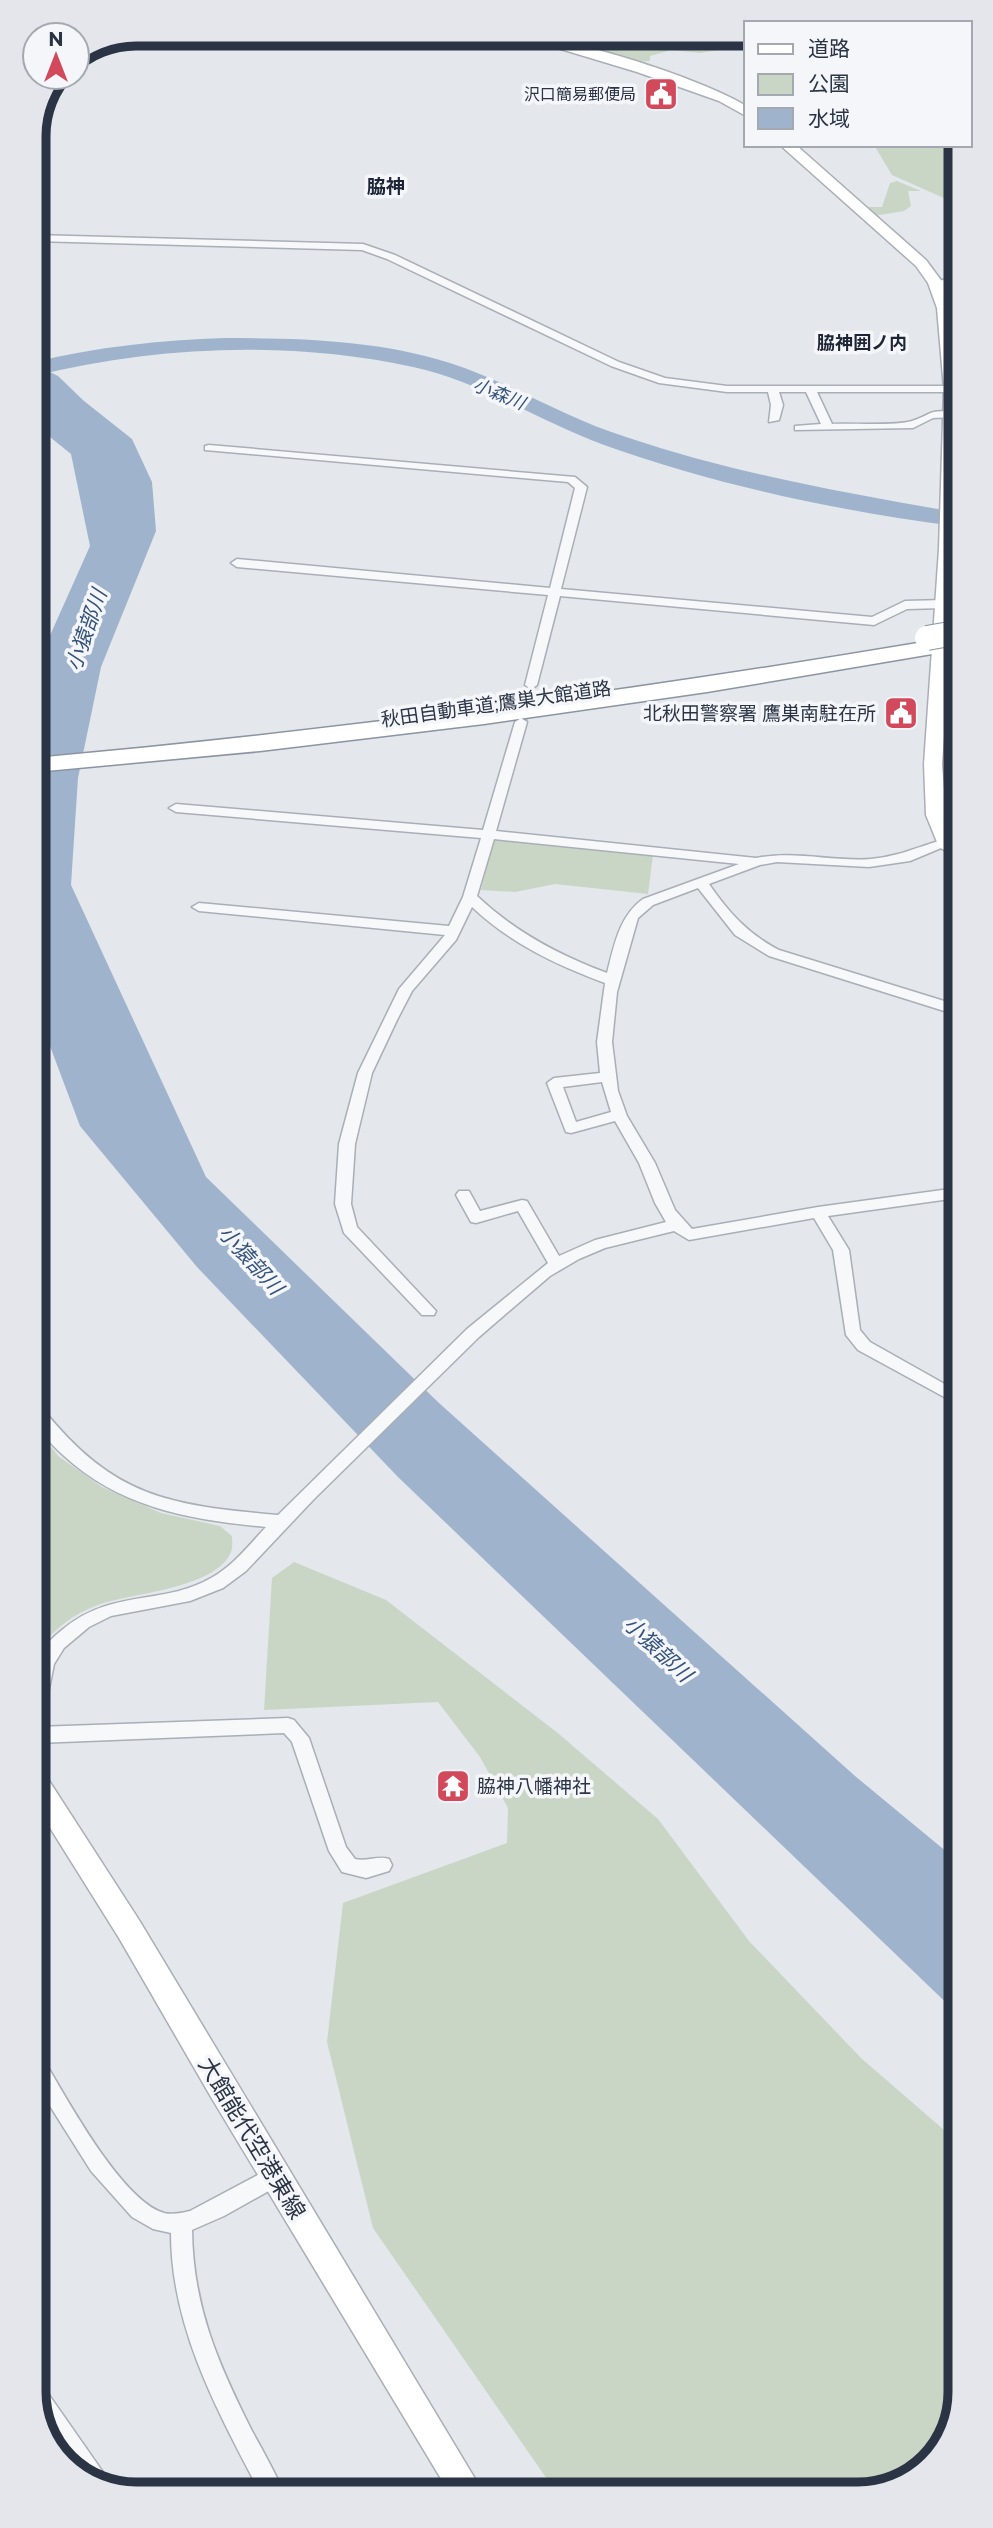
<svg xmlns="http://www.w3.org/2000/svg" width="993" height="2528" viewBox="0 0 993 2528" font-family="Montserrat,'Noto Sans JP',sans-serif">
	<style>
		.green { fill: #c9d6c5 }
		.water { fill: #9fb4cc }
		.lines { fill: none; stroke-linecap: round; stroke-linejoin: round }
		.river { fill: #9fb4cc; fill-rule: evenodd }
		.street-tunnel { stroke: #bfc3cb; stroke-width: 12; stroke-dasharray: 12 6; stroke-linecap: butt }
		.street-casing { stroke: #a9aeb7; stroke-width: 3 }
		.secondary-casing { stroke: #a9aeb7; stroke-width: 3 }
		.highway-casing { stroke: #8b94a3; stroke-width: 3 }
		.street { fill: #f7f8fa; fill-rule: evenodd }
		.secondary { fill: #fff; fill-rule: evenodd }
		.highway { fill: #fff; fill-rule: evenodd }
		.highway-bridge-casing { stroke: #8b94a3; stroke-width: 26; stroke-linecap: butt }
		.highway-bridge { stroke: #fff; stroke-width: 24 }
		.labels { text-anchor: middle; dominant-baseline: central; stroke-width: 7; stroke-linejoin: round; paint-order: stroke }
		.far-poi-label { font-size: 16px; fill: #2b3445; stroke: #f4f6f9; text-anchor: end }
		.far-neighbourhood-label { font-size: 18px; font-weight: bold; fill: #1d2536; stroke: #f4f6f9 }
		.far-water-label { font-size: 18px; font-style: italic; fill: #34527a; stroke: #f4f6f9 }
		.far-quarter-label { font-size: 19px; font-weight: bold; fill: #1d2536; stroke: #f4f6f9 }
		.street-label { font-size: 19px; fill: #2b3445; stroke: #f4f6f9 }
		.poi-label { font-size: 19px; fill: #2b3445; stroke: #f4f6f9; text-anchor: end }
		.water-label { font-size: 21px; font-style: italic; fill: #34527a; stroke: #f4f6f9 }
		.near-street-label { font-size: 23px; fill: #2b3445; stroke: #f4f6f9 }
		.rim { fill: none; stroke: #2b3445; stroke-width: 9 }
	</style>
	<rect width="100%" height="100%" fill="#e4e7ec"/>
	<g class="green">
		<path d="M599,33H732L736,47L700,53L671,50L650,56V61L635,62L589,47L590,35Z"/>
		<path d="M874,145H955V203L892,175Z"/>
		<path d="M897,181L921,191H908L911,206L904,211L874,216L865,207H882L890,183Z"/>
		<path d="M493,839L653,855L648,894L555,884L515,892L481,890Z"/>
		<path d="M36,1427L58,1456L102,1487L161,1513L220,1526L232,1536C232,1540 233,1548 231,1552C216,1589 130,1593 98,1605C72,1614 55,1630 37,1649Z"/>
		<path d="M294,1562L386,1600L559,1734L658,1819L749,1941L861,2058L959,2143L960,2393L939,2454L890,2489L556,2492L373,2228L327,2042L343,1903L507,1843L508,1808L480,1757L438,1702L264,1710L272,1578Z"/>
	</g>
	<path class="water" d="M34,364L58,376L84,401L132,439L152,482L156,531L101,667L78,778L71,885L206,1177L439,1403L855,1776L959,1862V2015L398,1477L197,1267L80,1126L35,1006V669L90,546L71,454L34,424Z"/>
	<g class="lines">
		<path class="river" d="M225,338C301,338 378,340 450,363C511,383 565,418 626,437C733,473 844,493 955,512V526C838,511 716,485 604,445C540,422 480,381 413,367C289,340 156,346 34,376V362C97,347 160,340 225,338Z"/>
		<path class="street-tunnel" d="M521,722L531,685"/>
		<g class="street-casing">
			<g id="street">
				<path d="M34,235L363,244L395,255L619,362L665,378L727,386H955V392H817L832,424C850,423 897,426 912,421C931,415 930,408 955,413V417L933,418L913,428L795,430V426L821,424L806,392H779L783,405L779,420L769,422L771,405L768,392H727L659,383L611,366L387,259L362,250L34,241Z"/>
				<path d="M955,277V283L935,286L930,283Z"/>
				<path d="M209,445L575,477L587,487L561,589L872,617L905,601L944,600L950,604L944,608L907,609L874,625L560,596L537,685L531,689L525,685L548,595L237,567L231,563L237,559L550,588L575,488L568,482L205,450V446Z"/>
				<path d="M521,718L527,722L496,831L756,858C795,850 833,862 871,859C901,856 919,846 946,839L953,843L910,861L869,867L777,862L760,865L709,884C729,913 748,934 779,950L957,1005V1015L769,956L735,935L698,888L653,905L638,918L617,992L612,1042L618,1091L627,1116L655,1163L675,1210L692,1229L818,1207L957,1188V1198L828,1216L849,1250L860,1330L870,1342L957,1391V1404L858,1350L846,1335L833,1250L814,1218L689,1240L674,1231L605,1248L579,1259L550,1276L479,1337L314,1499L246,1571L223,1588L190,1601L111,1616L89,1627L64,1648L54,1664L46,1704L43,1709L37,1711C37,1698 33,1669 38,1658C43,1647 53,1637 62,1630C112,1588 162,1606 211,1578C233,1566 249,1545 266,1527C191,1520 120,1508 63,1455C46,1439 36,1429 36,1406L42,1408C114,1498 168,1505 278,1515L467,1329L548,1263L518,1211L476,1223L471,1222L456,1195L459,1191H469L480,1211L522,1200L527,1201L559,1256L595,1240L666,1222L655,1203L639,1163L615,1121L571,1133L566,1132L547,1083L554,1078L600,1073L597,1042L605,983C556,965 510,943 472,907L456,940L412,991L397,1020L372,1073L355,1144L351,1204L357,1227L436,1311L434,1315H422L344,1233L335,1204L339,1144L358,1073L399,989L445,935L199,911L192,907L199,903L449,926L463,897L481,838L176,812L169,808L176,804L483,830L515,722ZM494,839L739,864L643,899C619,916 614,946 607,973C559,955 515,932 477,896ZM602,1082L611,1112L576,1122L563,1087Z"/>
				<path d="M288,1718L294,1720L309,1738L346,1847L355,1859C367,1862 378,1855 389,1859L392,1865L389,1871L366,1878L342,1872L329,1851L292,1742L284,1733L37,1743V1727Z"/>
				<path d="M38,2059L45,2062C67,2099 122,2201 164,2213C172,2215 182,2213 190,2211L269,2169L276,2166L283,2169L286,2176L283,2183L224,2216L192,2230C193,2307 218,2363 252,2431C263,2451 275,2472 284,2493L261,2494C218,2412 171,2328 171,2233L153,2229L132,2217L91,2171L38,2087Z"/>
				<path d="M38,2389L47,2392L105,2475L107,2486L78,2475L39,2418Z"/>
			</g>
		</g>
		<g class="secondary-casing">
			<g id="secondary">
				<path d="M507,33C558,33 702,78 746,106V116L719,101L637,72Z"/>
				<path d="M780,145H796L926,260L943,283L953,308L956,565L942,764L946,815L956,841V857L939,847L926,815L924,764L939,549L944,389L937,308L928,283L916,266Z"/>
				<path d="M37,1773L46,1776L139,1920L483,2492H449L211,2097L119,1938L37,1807Z"/>
			</g>
		</g>
		<g class="highway-casing">
			<path id="highway" d="M930,641L938,643L942,648L938,653L707,692L484,724L260,751L35,772V758C335,731 633,691 930,641Z"/>
		</g>
		<use href="#street" class="street"/>
		<use href="#secondary" class="secondary"/>
		<use href="#highway" class="highway"/>
		<g class="highway-bridge-casing">
			<path id="highway-bridge" d="M927,638L955,633"/>
		</g>
		<use href="#highway-bridge" class="highway-bridge"/>
	</g>
	<defs>
		<g id="civic-square" transform="scale(1.75)"><rect x="-9" y="-9" width="18" height="18" rx="4" fill="#d1495b" stroke="#f4f6f9"/><path d="M-.6-6.5H3V-4.5H.6V-3L4-1V1h2V6H-6V1h2V-1L-.6-3ZM-1.2 2.5V6h2.4V2.5Z" fill="#fff"/></g>
		<g id="temple-square" transform="scale(1.75)"><rect x="-9" y="-9" width="18" height="18" rx="4" fill="#d1495b" stroke="#f4f6f9"/><path d="M0-6L5-2H3V0L6.5 2.5H4V6H1.5V3h-3V6H-4V2.5H-6.5L-3 0V-2H-5Z" fill="#fff"/></g>
	</defs>
	<g fill-rule="evenodd">
		<use href="#civic-square" x="661" y="94"/>
		<use href="#civic-square" x="901" y="713"/>
		<use href="#temple-square" x="453" y="1786"/>
	</g>
	<g class="labels">
		<g class="far-poi-label">
			<text x="636" y="94">沢口簡易郵便局</text>
		</g>
		<g class="far-neighbourhood-label">
			<text x="862" y="343">脇神囲ノ内</text>
		</g>
		<g class="far-water-label">
			<text transform="translate(499 394) rotate(22)">小森川</text>
		</g>
		<g class="far-quarter-label">
			<text x="386" y="186">脇神</text>
		</g>
		<g class="street-label">
			<text transform="translate(496 704) rotate(-8)">秋田自動車道;鷹巣大館道路</text>
		</g>
		<g class="poi-label">
			<text x="876" y="713">北秋田警察署 鷹巣南駐在所</text>
			<text x="477" y="1786" text-anchor="start">脇神八幡神社</text>
		</g>
		<g class="water-label">
			<text transform="translate(86 630) rotate(-71)">小猿部川</text>
			<text transform="translate(251 1260) rotate(48)">小猿部川</text>
			<text transform="translate(658 1649) rotate(43)">小猿部川</text>
		</g>
		<g class="near-street-label">
			<text transform="translate(252 2138) rotate(59)">大館能代空港東線</text>
		</g>
	</g>
	<path d="M0 0H993V2528H0ZM136 46H858A90 90 0 0 1 948 136V2392A90 90 0 0 1 858 2482H136A90 90 0 0 1 46 2392V136A90 90 0 0 1 136 46Z" fill="#e4e6eb" fill-rule="evenodd"/>
	<path class="rim" d="M136 46H858A90 90 0 0 1 948 136V2392A90 90 0 0 1 858 2482H136A90 90 0 0 1 46 2392V136A90 90 0 0 1 136 46Z"/>
	<rect x="744" y="21" width="228" height="126" fill="#f4f6f9" stroke="#a4a8b1" stroke-width="2"/>
	<rect x="758" y="44" width="35" height="10" fill="#ffffff" stroke="#a4a8b1" stroke-width="2"/>
	<text x="808" y="56" font-size="21" fill="#2b3445">道路</text>
	<rect x="758" y="74" width="35" height="21" fill="#c9d6c5" stroke="#a4a8b1" stroke-width="2"/>
	<text x="808" y="91" font-size="21" fill="#2b3445">公園</text>
	<rect x="758" y="108" width="35" height="21" fill="#9fb4cc" stroke="#a4a8b1" stroke-width="2"/>
	<text x="808" y="126" font-size="21" fill="#2b3445">水域</text>
	<g transform="translate(56 56)"><circle r="33" fill="#f4f6f9" stroke="#a4a8b1" stroke-width="2"/>
	<path d="M0-5L12 26L0 18L-12 26Z" fill="#d1495b"/>
	<text y="-10" font-size="19" font-weight="bold" text-anchor="middle" fill="#2b3445">N</text>
	</g>
</svg>
